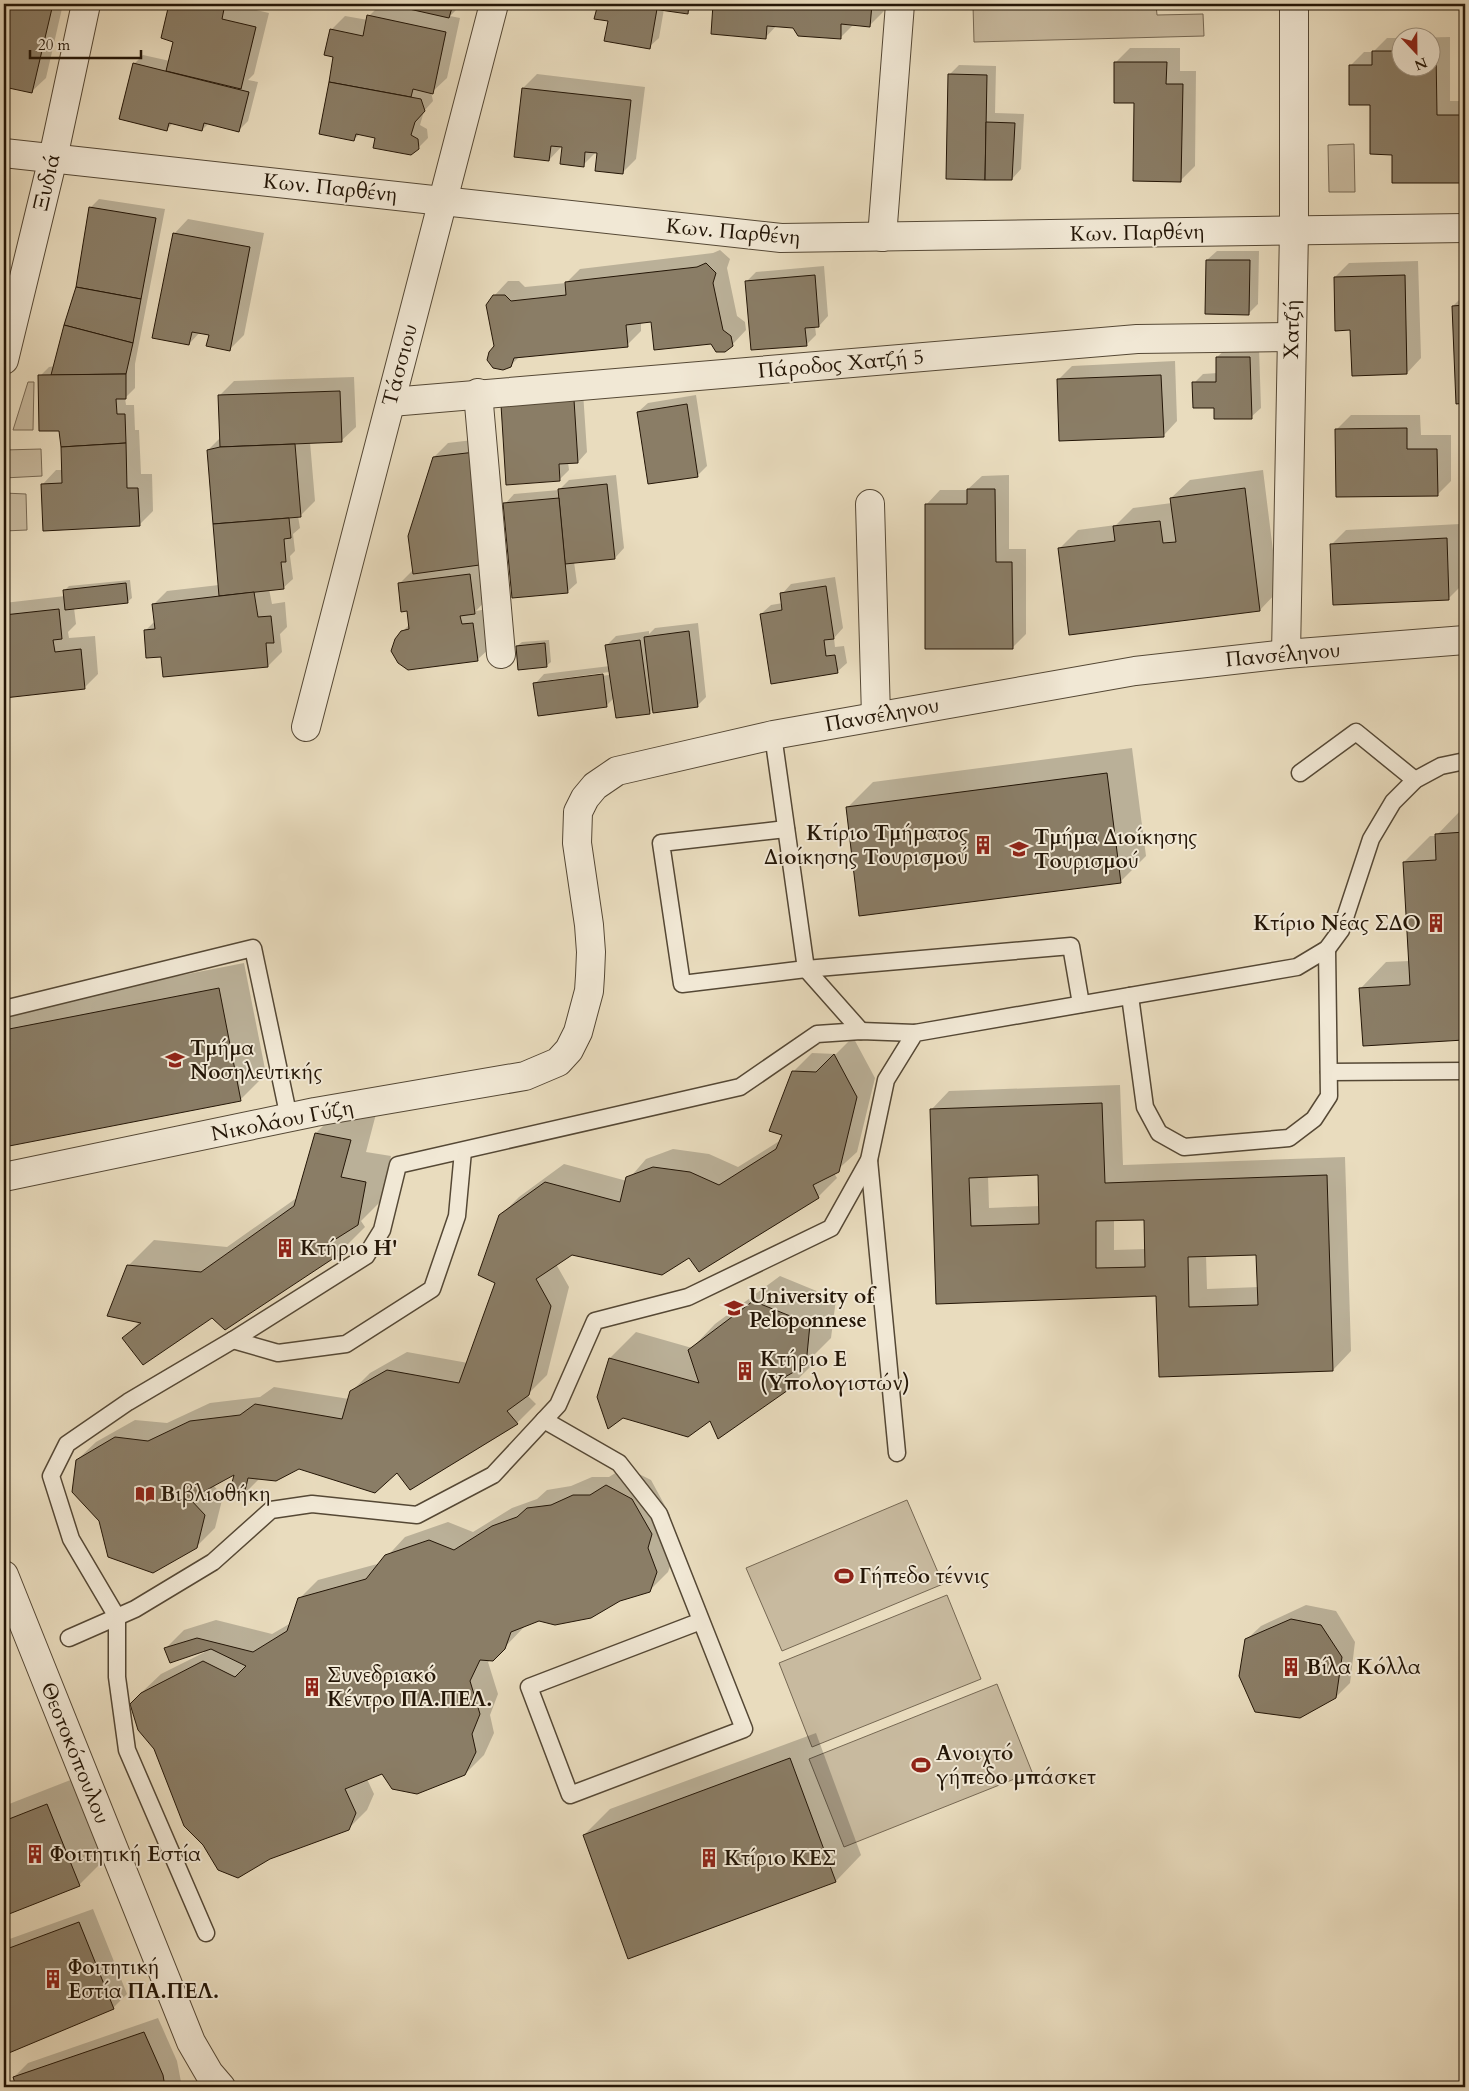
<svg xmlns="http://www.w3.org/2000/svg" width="1469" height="2091" viewBox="0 0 1469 2091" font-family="Cardo,serif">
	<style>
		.green { fill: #c8ba9f; stroke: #766853 }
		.shadow { fill: #0003; fill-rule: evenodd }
		.building { fill: #8a7d66; stroke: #241607; fill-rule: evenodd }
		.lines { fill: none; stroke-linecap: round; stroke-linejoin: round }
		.service-casing { stroke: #554835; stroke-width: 19 }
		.minor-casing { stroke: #554835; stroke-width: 30 }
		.tertiary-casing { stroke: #554835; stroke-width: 30 }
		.service { stroke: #f1e8d5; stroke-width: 16 }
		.minor { stroke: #f1e8d5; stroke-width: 28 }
		.tertiary { stroke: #f1e8d5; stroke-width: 28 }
		.labels { text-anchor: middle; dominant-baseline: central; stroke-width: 4; stroke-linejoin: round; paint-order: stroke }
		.street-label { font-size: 21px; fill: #241607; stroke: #f1e8d5 }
		.poi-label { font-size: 21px; font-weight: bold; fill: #241607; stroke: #f1e8d5; text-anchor: start }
	</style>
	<rect width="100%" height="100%" fill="#e9dcbe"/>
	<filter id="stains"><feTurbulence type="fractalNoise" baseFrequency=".004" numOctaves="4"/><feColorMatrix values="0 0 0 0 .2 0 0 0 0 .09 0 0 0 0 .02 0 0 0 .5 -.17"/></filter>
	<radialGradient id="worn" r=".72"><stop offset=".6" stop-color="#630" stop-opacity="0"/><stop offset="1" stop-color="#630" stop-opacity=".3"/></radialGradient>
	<g class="green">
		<path d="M1037,4H1156L1157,15L1203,14L1204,36L974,42L973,5Z"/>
		<path d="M1354,144L1355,192H1329L1328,145Z"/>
		<path d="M28,382H34L33,430H13Z"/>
		<path d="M41,449L42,476L4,478V450Z"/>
		<path d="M4,493L26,494L27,530L4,531Z"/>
		<path d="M907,1500L943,1584L782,1651L746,1568Z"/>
		<path d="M947,1595L981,1679L812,1747L779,1663Z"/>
		<path d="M997,1684L1032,1772L844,1847L809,1759Z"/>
	</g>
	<g class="shadow">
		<path d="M4,4H63L46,78L31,92L4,86Z"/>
		<path d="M171,4H236L235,5L269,13L254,74L248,80L258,82L248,121L239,130L209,123L202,130L173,123L166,130L134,64L143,55L170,61L174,41L163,38Z"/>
		<path d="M381,4H462L450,16L460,18L447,78L432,92H431L433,101L424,111L420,125L427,129L428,138L418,148L360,134L354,139L320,133L334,56L331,30L345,16L368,20L369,16Z"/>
		<path d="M598,4H696L687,13L664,9L659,38L649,47L610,20L595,18Z"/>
		<path d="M714,4H884V11L869,26L854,24L840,38L794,26L777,25L765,38L712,33Z"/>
		<path d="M1450,37V101H1465V182H1394V153L1371,103L1350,66L1364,52H1373L1387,38H1402V68H1432V38H1406Z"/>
		<path d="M1130,48H1180V71H1196L1195,166L1181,180L1135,101L1116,62Z"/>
		<path d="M959,65L996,66L995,113L1024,114L1021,169L1012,179L949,75Z"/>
		<path d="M537,74L645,87L636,159L622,173L598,150L583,165L563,145L549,160L523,88Z"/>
		<path d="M4,185H6L4,209Z"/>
		<path d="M99,199L165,209L135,364V388L125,398L126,405H134L135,430H139L141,474H152L153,511L139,525L42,485L56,470H63L60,430L40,376L49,367L55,366L77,287L90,208Z"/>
		<path d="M188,219L264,233L244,335L230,349L210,334L200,332L189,344L174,234Z"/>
		<path d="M720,250L730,259L727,268L737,316L745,322L746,330L732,345L712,343L652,321L641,322V331L627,345L520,356L510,366L496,347L494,296L508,281H519L525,287L566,283L580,269L713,253Z"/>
		<path d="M1217,251H1259L1258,304L1249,313L1207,260Z"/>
		<path d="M1418,261L1421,358L1407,373L1352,329L1335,277L1349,263Z"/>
		<path d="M824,266L828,316L819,326H815L816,335L806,345L746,282L756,272Z"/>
		<path d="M1465,294V402H1457L1453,306Z"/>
		<path d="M1227,348H1259L1261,408L1251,417L1215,407L1194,383L1203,374L1218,373L1217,357Z"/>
		<path d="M1175,361L1177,421L1163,436L1058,380L1072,366Z"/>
		<path d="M354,377L356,427L341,441L310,442L315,501L301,515L298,516L300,528L293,534L295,551L290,556L293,579L283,588L269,589L272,604L285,602L287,627L280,634L282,652L268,666L162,655L145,631L155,621L153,605L167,591L219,585L208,450L221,437L219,396L234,381Z"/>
		<path d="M583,392L587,452L578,462H568L569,470L559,480L502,406Z"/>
		<path d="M696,395L707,466L698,475L638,412L648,403Z"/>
		<path d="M1351,415H1420L1421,435H1451V481L1437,495L1336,430Z"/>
		<path d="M489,438L488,598L476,611L487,609L492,646L477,660L402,632L410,624L408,610L399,584L413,570L434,457L448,443Z"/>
		<path d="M1263,470L1278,591L1260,610L1070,634L1060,548L1078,530L1116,525L1133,508L1172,503L1171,498L1190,480Z"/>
		<path d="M616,475L624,548L615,558L574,562L577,583L567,592L505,504L514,494L559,490L569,480Z"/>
		<path d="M1009,475V549H1026V634L1012,648L926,505L940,490H967L982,476Z"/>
		<path d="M1460,524L1463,584L1449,598L1332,544L1346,530Z"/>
		<path d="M835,577L843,628L834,638L835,647L844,646L847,663L837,672L761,614L771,605L783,603L782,594L791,584Z"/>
		<path d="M130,580L132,598L127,602L74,608L76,624L68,632L69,638L95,636L98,674L84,688L4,696V603L65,596V590L69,586Z"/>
		<path d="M698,623L706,697L697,706L654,708L649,713L614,698L606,706L535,684L544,674L610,666L607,645L616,636L649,631V634L655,628ZM609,672V675L544,683V681Z"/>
		<path d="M549,640L551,662L546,666L517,646L522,642Z"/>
		<path d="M1132,748L1146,856L1120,882L847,808L873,782Z"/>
		<path d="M1465,808V1037L1463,1039L1361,988L1386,962L1410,961L1404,862L1430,836H1436L1462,809Z"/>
		<path d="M244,963L266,1074L240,1100L4,1146V1010Z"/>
		<path d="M853,1037L875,1078L857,1152L834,1173L837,1178L818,1197L689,1256L572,1254L556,1264L569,1287L547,1375L527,1395L536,1404L517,1423L410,1489L397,1471L298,1468L260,1478L244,1494L236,1473L213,1485L223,1496L215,1528L196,1547L100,1521L77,1460L96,1442L135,1420L167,1423L210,1403L260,1397L274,1387L349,1399L351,1392L370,1373L407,1352L468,1363L497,1282L500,1216L519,1197L564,1164L627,1181L646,1159L673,1149L709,1154L738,1167L781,1140L793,1072L812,1053L836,1054Z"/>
		<path d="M1120,1085L1123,1165L1345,1157L1351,1351L1333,1370L1157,1295L937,1303L931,1110L949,1091ZM1039,1174L1040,1206L989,1208L988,1176ZM1145,1219L1146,1249L1114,1250V1220ZM1258,1254L1259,1287L1207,1289L1206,1255Z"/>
		<path d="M342,1107L376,1114L366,1152L391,1156L384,1198L361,1221L365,1227L339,1253L225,1328L212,1317L124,1338L140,1321L128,1266L154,1240L227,1247L298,1197L316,1133Z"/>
		<path d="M780,1276L836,1299L831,1338L813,1356L816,1361L790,1387L710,1419L598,1397L610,1358L636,1332L692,1348L715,1324Z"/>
		<path d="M625,1467L651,1480L670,1515L666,1529L675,1553L668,1572L650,1590L539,1620L525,1626L504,1648L488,1662L498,1694L490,1715L494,1733L484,1755L465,1774L382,1773L367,1779L374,1794L367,1810L348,1829L141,1693L161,1674L205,1652L165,1649L184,1630L216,1620L272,1634L291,1623L299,1599L318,1580L381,1563L405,1537L448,1522L473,1532L512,1508L537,1499L547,1490L571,1486L592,1477H609Z"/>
		<path d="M1306,1605L1336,1611L1355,1642L1350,1683L1336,1697L1246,1640L1261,1626Z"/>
		<path d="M816,1733L861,1855L836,1881L584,1835L610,1809Z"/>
		<path d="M73,1779L105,1859L79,1885L4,1915V1806Z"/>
		<path d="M93,1909L127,1994L113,2008L4,2054V1941Z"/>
		<path d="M158,2018L177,2061L182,2087H17L14,2077L28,2063Z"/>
	</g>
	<g class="building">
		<path d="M4,4H53L32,93L4,87Z"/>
		<path d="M169,4H225L222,19L256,27L241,89L166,71L173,42L161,38Z"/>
		<path d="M387,4H453L449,18Z"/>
		<path d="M598,4H618L657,9L650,49L604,41L608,21L594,19Z"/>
		<path d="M618,4H689L688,14Z"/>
		<path d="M713,4H872L870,27L841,24V39L798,36L793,28L767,26L766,39L711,34Z"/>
		<path d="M367,15L446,32L433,94L413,89L411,97L329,82L333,57L324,55L330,29L363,36Z"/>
		<path d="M1372,51H1402V68H1432V51H1436L1437,115H1465V183H1392V155L1370,154V105H1349V65H1372Z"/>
		<path d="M1114,62H1167L1166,84H1183L1181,182L1133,181L1134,103H1114Z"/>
		<path d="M133,63L249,92L239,132L204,123L202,131L169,123L167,131L119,119Z"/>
		<path d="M948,74L987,75L985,180L946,179Z"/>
		<path d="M329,82L421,99L425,111L415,122L411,135L418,139L419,149L411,155L373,148L375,138L356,134L354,141L319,134Z"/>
		<path d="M522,88L631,100L623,174L595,171L597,153L585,152L584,167L560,164L562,147L551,146L549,161L514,157Z"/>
		<path d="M986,122L1015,123L1012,180H985Z"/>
		<path d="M89,207L156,218L141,299L76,287Z"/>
		<path d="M173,233L250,247L230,351L206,346L209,335L192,332L189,345L152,338Z"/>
		<path d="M1206,260H1250L1249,315L1205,314Z"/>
		<path d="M706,263L716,273L713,283L723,330L731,336L733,346L725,352H716L711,344L654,350L651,322L626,325L628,347L514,358L511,367L503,370L493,368L487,360L489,352L494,346L486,305L493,295H505L511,301L566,295L565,282L697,267Z"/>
		<path d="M815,275L819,327L805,328L807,346L751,350L745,281Z"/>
		<path d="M1405,275L1407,374L1352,376L1350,330L1335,331L1334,277Z"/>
		<path d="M76,287L141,299L133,343L64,325Z"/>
		<path d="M1465,305V403L1456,404L1452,306Z"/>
		<path d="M64,325L133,343L126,374L51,375Z"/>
		<path d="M1216,357H1250L1252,419H1214V408H1193L1192,382H1216Z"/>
		<path d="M126,374V399H116L117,414H125L126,443L61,447L59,431H39L38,375Z"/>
		<path d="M1161,375L1164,437L1059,441L1057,379Z"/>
		<path d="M340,391L342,442L220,447L218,395Z"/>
		<path d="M574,400L578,463L559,464L560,481L506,485L501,405Z"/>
		<path d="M687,404L698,477L648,484L637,412Z"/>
		<path d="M1407,428V449H1437L1438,496L1336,497L1335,429Z"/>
		<path d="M126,443L127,488H138L140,526L43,531L41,484L62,483L61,447Z"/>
		<path d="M295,444L301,517L213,524L207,450L220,447Z"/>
		<path d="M1463,446H1465V520Z"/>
		<path d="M475,452L487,564L413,574L408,536L433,457Z"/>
		<path d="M607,484L615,559L565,564L558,489Z"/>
		<path d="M1245,488L1260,611L1069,635L1058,548L1115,541L1113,526L1160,521L1163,543L1176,542L1170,498Z"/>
		<path d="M967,489H995L996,562H1012L1013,649H925V504H967Z"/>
		<path d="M559,498L568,593L512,598L503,503Z"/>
		<path d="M289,518L291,538L284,539L286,562H281L284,589L219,596L213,524Z"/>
		<path d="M1447,538L1449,600L1333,605L1330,544Z"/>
		<path d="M470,574L475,614L460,616L462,624L473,623L478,661L408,670L398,663L391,651L395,639L401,631L409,629L407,611L401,612L398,583Z"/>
		<path d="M126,583L128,603L65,610L63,590Z"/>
		<path d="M826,586L834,639L824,640L826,656L835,655L838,673L771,684L760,614L782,610L780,593Z"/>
		<path d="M254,592L258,617L271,616L274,643H266L268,667L163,677L161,657L146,658L144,630L155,629L152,604Z"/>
		<path d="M59,609L62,639L53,640L55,652L81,649L85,689L4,698V615Z"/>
		<path d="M689,631L698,707L653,713L644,637Z"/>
		<path d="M640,640L650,714L616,718L605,645Z"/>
		<path d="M545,643L547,667L518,670L516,646Z"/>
		<path d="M603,674L607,707L538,716L533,683Z"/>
		<path d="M1107,773L1121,883L859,916L846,807Z"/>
		<path d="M1465,832V1005L1462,1006L1464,1040L1363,1046L1359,988L1410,985L1403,862L1436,860L1435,834Z"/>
		<path d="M219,988L241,1101L4,1147V1030Z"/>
		<path d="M834,1054L857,1097L839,1172L813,1185L819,1198L699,1272L689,1258L662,1275L572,1255L536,1279L551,1306L529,1395L507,1411L518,1424L410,1490L397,1473L375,1493L299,1469L276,1481L248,1478L244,1495L229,1494L234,1475L190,1499L205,1515L197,1548L153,1573L108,1557L99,1521L72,1492L76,1460L115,1437L148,1441L190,1421L240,1415L255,1404L342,1419L350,1391L387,1370L459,1383L495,1283L478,1275L499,1215L545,1182L620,1202L626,1177L653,1167L690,1172L719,1185L776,1149L782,1135L769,1131L792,1071L816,1072Z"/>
		<path d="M1102,1103L1105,1183L1327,1175L1333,1371L1159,1377L1156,1296L936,1304L930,1109ZM1038,1175L1039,1224L971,1226L969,1178ZM1144,1220L1145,1267L1096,1268V1221ZM1256,1255L1258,1305L1189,1307L1188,1257Z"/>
		<path d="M315,1133L351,1140L341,1177L366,1182L358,1225L331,1242L340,1254L225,1330L212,1318L143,1365L122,1338L141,1323L107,1316L127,1265L201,1272L294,1206Z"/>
		<path d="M753,1301L810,1324L806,1365L785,1377L791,1388L718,1439L710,1421L688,1437L623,1418L608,1429L597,1397L609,1358L699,1383L688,1350Z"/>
		<path d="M606,1485L632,1499L652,1534L648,1548L657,1572L650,1592L620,1601L591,1618L555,1625L539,1621L511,1632L505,1649L493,1661L480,1660L470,1681L480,1714L472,1734L476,1752L465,1775L417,1794L392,1789L382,1774L345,1789L356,1813L349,1830L270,1859L238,1878L218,1870L203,1845L184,1826L154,1749L138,1730L130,1704L141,1693L203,1661L235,1677L246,1666L211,1649L170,1663L164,1648L197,1638L253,1652L287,1631L298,1598L366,1579L385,1555L429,1540L454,1550L492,1526L517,1517L527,1508L551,1505L573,1495H590Z"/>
		<path d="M1291,1619L1321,1625L1342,1657L1336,1698L1300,1718L1255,1712L1239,1676L1245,1639Z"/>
		<path d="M790,1758L836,1882L628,1959L583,1835Z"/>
		<path d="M47,1804L80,1886L4,1916V1821Z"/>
		<path d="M79,1922L114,2009L4,2055V1950Z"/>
		<path d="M144,2032L163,2075L165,2087H16L13,2077Z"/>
	</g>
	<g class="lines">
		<g class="service-casing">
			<g id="service">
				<path d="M773,735L806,969L861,1031"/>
				<path d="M1300,773L1356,732L1415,780"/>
				<path d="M786,829L661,843L682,984L806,969L1071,946L1081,1004"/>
				<path d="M1130,996L1145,1107L1159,1133L1184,1147L1289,1138L1314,1119L1329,1096L1327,949"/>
				<path d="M4,1009L253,948L289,1118"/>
				<path d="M1329,1072L1465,1071"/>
				<path d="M869,1160L897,1453"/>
				<path d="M233,1340L278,1353L346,1344L432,1289L457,1216L463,1151"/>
				<path d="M544,1420L619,1463L659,1514L744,1729L570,1795L529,1687L701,1621"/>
				<path d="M69,1638L135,1609L213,1562L271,1510L312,1504L417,1515L493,1475L558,1405L595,1321L688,1297L831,1228L869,1160L886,1080L915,1033L1297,967L1327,949L1341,930L1371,839L1393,802L1415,780L1441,766L1465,761"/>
				<path d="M206,1933L127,1750L117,1677V1617L71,1539L51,1476L67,1444L128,1402L233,1340L366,1256L382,1230L398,1165L740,1087L817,1034L861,1031L915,1033"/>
			</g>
		</g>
		<g class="minor-casing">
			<g id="minor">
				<path d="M4,153L781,238L1465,228"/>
				<path d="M882,237L900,4"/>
				<path d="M4,360L53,158L86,4"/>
				<path d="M478,393L501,654"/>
				<path d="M391,402L1137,339L1292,337"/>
				<path d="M870,504L876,716"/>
				<path d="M1286,654L1294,230V4"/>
				<path d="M306,727L494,4"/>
				<path d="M4,1177L315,1112L525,1076L558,1062L569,1050L578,1032L589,991L590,976L591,952L589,925L577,843L578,812L585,798L595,786L617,771L773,735L1135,671L1286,654L1465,640"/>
			</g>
		</g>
		<g class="tertiary-casing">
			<path id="tertiary" d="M4,1575L191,2042L209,2073L221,2087"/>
		</g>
		<use href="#service" class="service"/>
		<use href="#minor" class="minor"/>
		<use href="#tertiary" class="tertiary"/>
	</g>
	<defs>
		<g id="building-bare" transform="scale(1.5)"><path d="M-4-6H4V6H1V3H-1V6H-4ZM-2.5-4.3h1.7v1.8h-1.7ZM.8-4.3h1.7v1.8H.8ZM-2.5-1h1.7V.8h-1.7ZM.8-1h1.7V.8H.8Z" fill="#8f2418" stroke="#f1e8d5" stroke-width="2.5" paint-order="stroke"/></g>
		<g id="university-bare" transform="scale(1.5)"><path d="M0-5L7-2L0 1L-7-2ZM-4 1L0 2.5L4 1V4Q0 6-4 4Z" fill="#8f2418" stroke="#f1e8d5" stroke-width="2.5" paint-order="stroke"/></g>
		<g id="library-bare" transform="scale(1.5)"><path d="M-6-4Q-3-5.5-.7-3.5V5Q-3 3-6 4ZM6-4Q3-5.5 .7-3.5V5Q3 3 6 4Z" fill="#8f2418" stroke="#f1e8d5" stroke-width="2.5" paint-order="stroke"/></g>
		<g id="stadium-bare" transform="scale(1.5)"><path d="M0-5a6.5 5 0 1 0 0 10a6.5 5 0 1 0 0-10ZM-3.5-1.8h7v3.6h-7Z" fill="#8f2418" stroke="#f1e8d5" stroke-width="2.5" paint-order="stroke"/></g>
	</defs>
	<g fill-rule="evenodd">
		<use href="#building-bare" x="983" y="845"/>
		<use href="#university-bare" x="1019" y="849"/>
		<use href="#building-bare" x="1436" y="923"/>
		<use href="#university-bare" x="175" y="1060"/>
		<use href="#building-bare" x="285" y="1248"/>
		<use href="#university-bare" x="734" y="1308"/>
		<use href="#building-bare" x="745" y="1371"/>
		<use href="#library-bare" x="145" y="1494"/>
		<use href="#stadium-bare" x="844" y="1576"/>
		<use href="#building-bare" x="1291" y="1667"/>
		<use href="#building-bare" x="312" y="1687"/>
		<use href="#stadium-bare" x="921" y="1765"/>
		<use href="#building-bare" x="35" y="1854"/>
		<use href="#building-bare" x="709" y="1858"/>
		<use href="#building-bare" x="53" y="1979"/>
	</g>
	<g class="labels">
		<g class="street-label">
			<text transform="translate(47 182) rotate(-77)">Ξυδιά</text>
			<text transform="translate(330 188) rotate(6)">Κων. Παρθένη</text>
			<text transform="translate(733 232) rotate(5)">Κων. Παρθένη</text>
			<text transform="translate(1137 233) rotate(-1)">Κων. Παρθένη</text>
			<text transform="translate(1292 329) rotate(-89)">Χατζή</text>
			<text transform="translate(841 364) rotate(-5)">Πάροδος Χατζή 5</text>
			<text transform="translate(400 365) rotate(-75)">Τάσσιου</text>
			<text transform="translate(1283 655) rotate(-5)">Πανσέληνου</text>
			<text transform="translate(882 715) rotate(-10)">Πανσέληνου</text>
			<text transform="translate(282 1121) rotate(-11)">Νικολάου Γύζη</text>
			<text transform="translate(75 1753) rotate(68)">Θεοτοκόπουλου</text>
		</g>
		<g class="poi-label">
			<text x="968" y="833" text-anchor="end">Κτίριο Τμήματος<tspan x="968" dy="24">Διοίκησης Τουρισμού</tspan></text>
			<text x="1034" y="837">Τμήμα Διοίκησης<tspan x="1034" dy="24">Τουρισμού</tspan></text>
			<text x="1421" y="923" text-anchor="end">Κτίριο Νέας ΣΔΟ</text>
			<text x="190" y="1048">Τμήμα<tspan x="190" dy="24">Νοσηλευτικής</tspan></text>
			<text x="300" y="1248">Κτήριο Η'</text>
			<text x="749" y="1296">University of<tspan x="749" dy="24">Peloponnese</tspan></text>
			<text x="760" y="1359">Κτήριο Ε<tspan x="760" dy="24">(Υπολογιστών)</tspan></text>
			<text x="160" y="1494">Βιβλιοθήκη</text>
			<text x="859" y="1576">Γήπεδο τέννις</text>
			<text x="1306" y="1667">Βίλα Κόλλα</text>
			<text x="327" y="1675">Συνεδριακό<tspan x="327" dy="24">Κέντρο ΠΑ.ΠΕΛ.</tspan></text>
			<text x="936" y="1753">Ανοιχτό<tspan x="936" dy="24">γήπεδο μπάσκετ</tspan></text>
			<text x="50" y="1854">Φοιτητική Εστία</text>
			<text x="724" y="1858">Κτίριο ΚΕΣ</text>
			<text x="68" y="1967">Φοιτητική<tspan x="68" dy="24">Εστία ΠΑ.ΠΕΛ.</tspan></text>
		</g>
	</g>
	<rect width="1469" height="2091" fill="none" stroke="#e9dcbe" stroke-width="20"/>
	<rect x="5" y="5" width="1459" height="2081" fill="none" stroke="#241607" stroke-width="2.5"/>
	<rect x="10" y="10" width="1449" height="2071" fill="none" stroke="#241607"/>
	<g transform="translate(1416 52) rotate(158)"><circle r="24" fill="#f1e8d5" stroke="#9f9483"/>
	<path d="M0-4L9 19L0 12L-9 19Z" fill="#8f2418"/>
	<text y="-8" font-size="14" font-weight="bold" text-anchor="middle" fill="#241607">N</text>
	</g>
	<path d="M30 50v8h111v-8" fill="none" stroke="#241607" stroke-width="2.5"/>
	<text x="38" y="50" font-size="15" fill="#241607" stroke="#f1e8d5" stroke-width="4" paint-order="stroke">20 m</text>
	<rect width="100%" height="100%" filter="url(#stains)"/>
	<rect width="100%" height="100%" fill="url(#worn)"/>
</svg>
